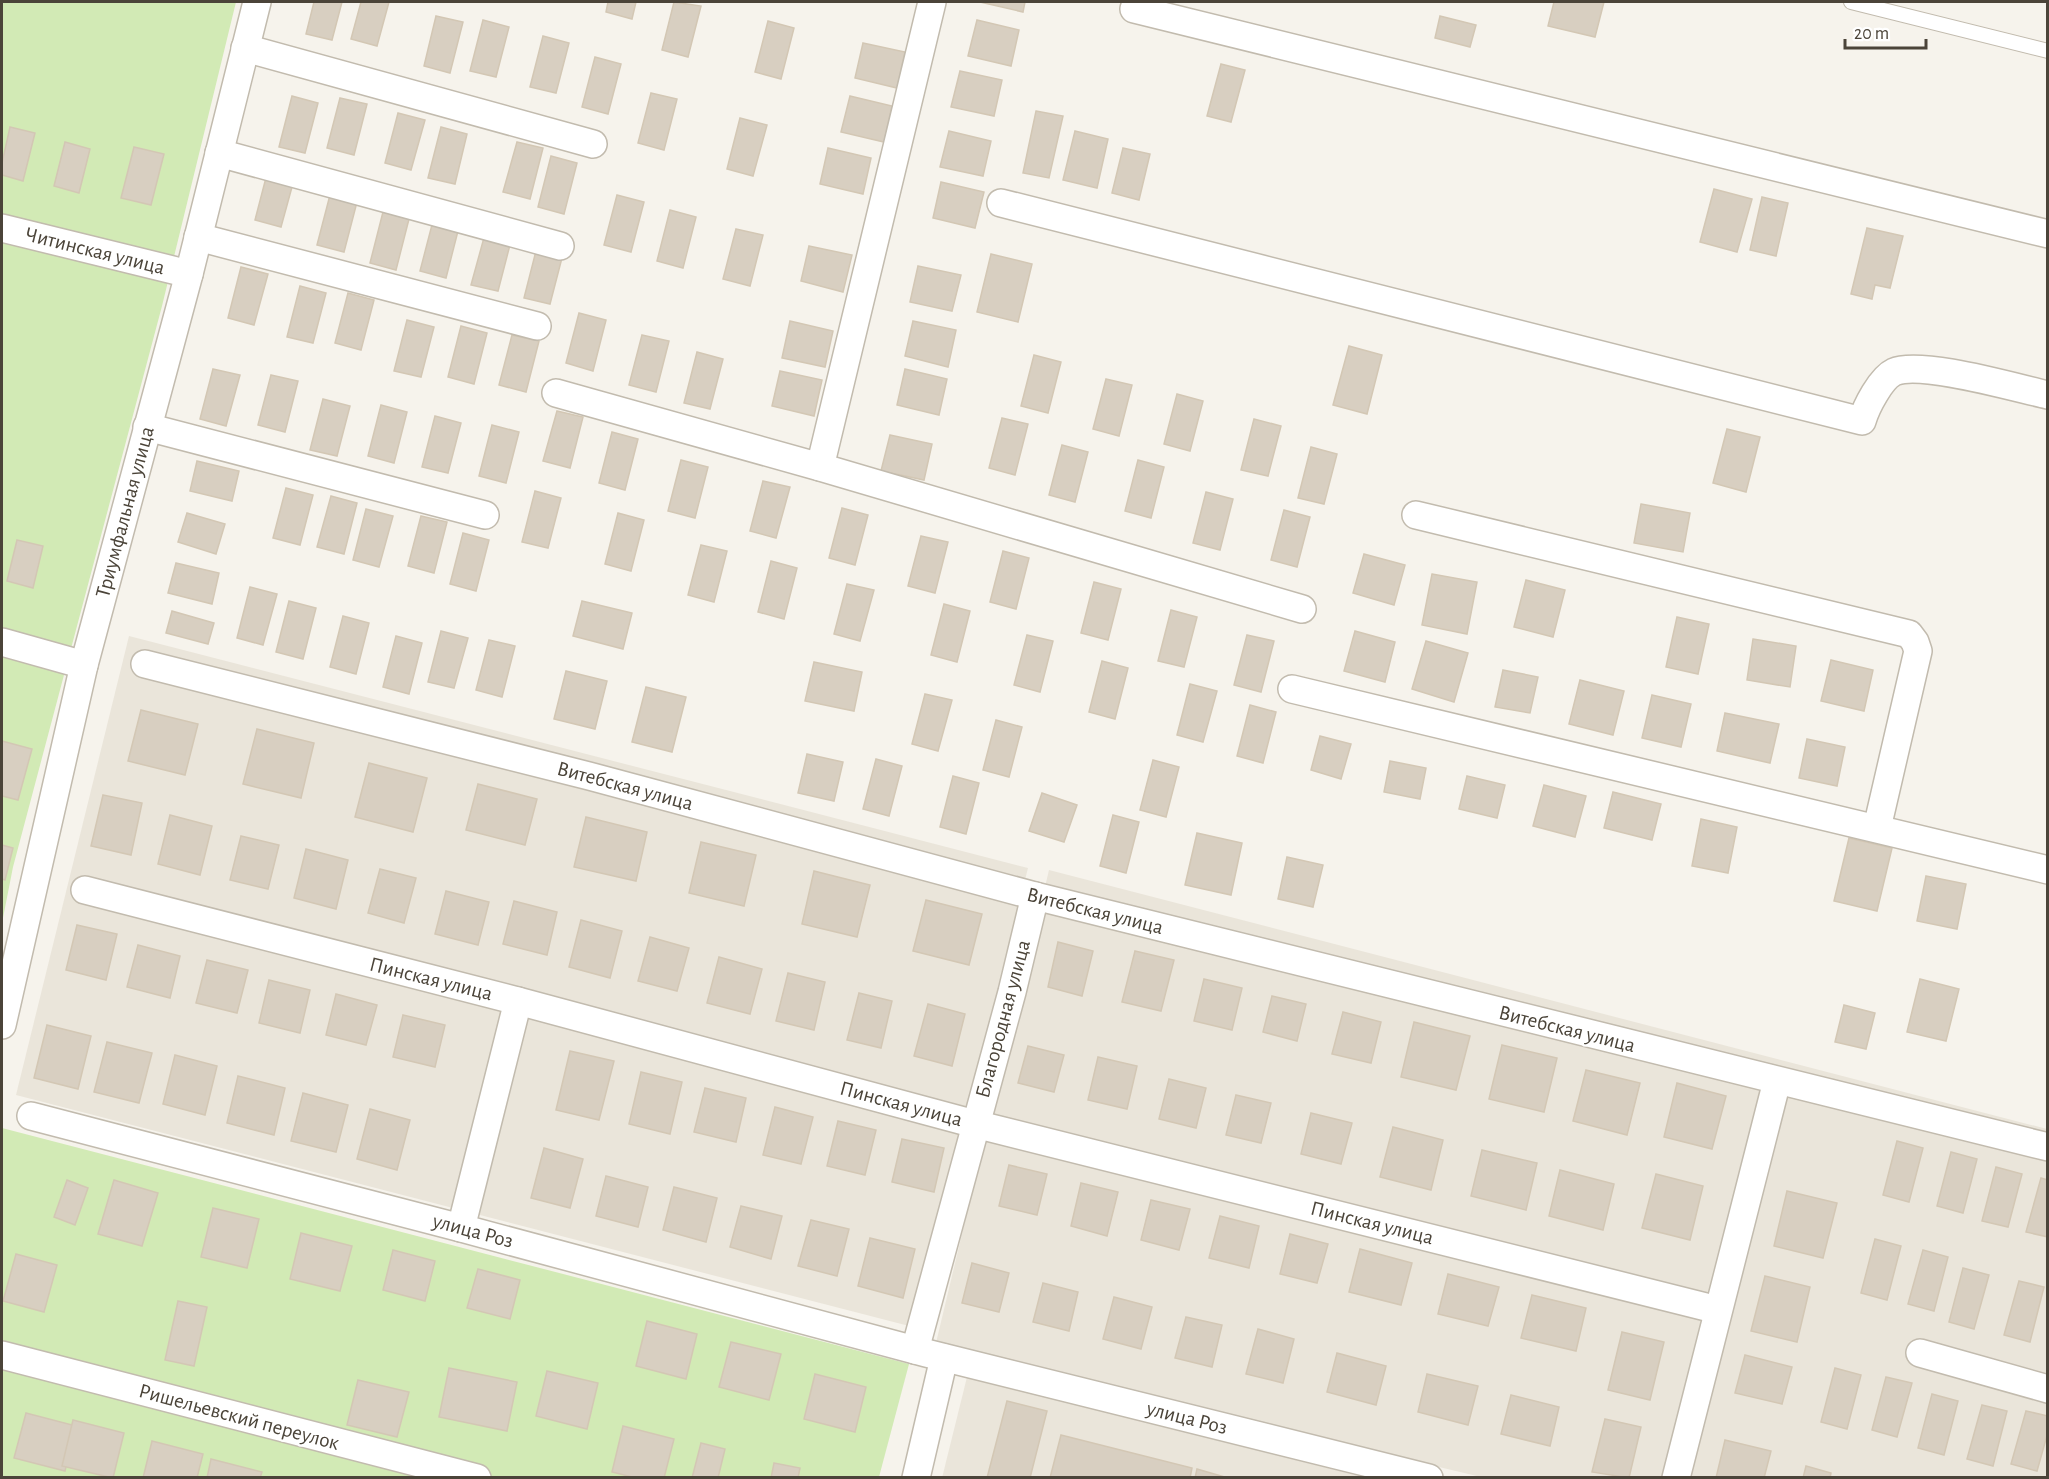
<svg xmlns="http://www.w3.org/2000/svg" width="2049" height="1479" viewBox="0 0 2049 1479" font-family="'Alegreya Sans',sans-serif">
	<style>
		.residential { fill: #eae5da }
		.green { fill: #d2eab5 }
		.building { fill: #d8cfc1; stroke: #d3c7b4; stroke-width: 1.5 }
		.lines { fill: none; stroke-linecap: round; stroke-linejoin: round }
		.service-casing { stroke: #c2bbae; stroke-width: 16 }
		.minor-casing { stroke: #c2bbae; stroke-width: 30 }
		.service { stroke: #fff; stroke-width: 14 }
		.minor { stroke: #fff; stroke-width: 27 }
		.labels { text-anchor: middle; dominant-baseline: central; stroke-width: 4.5; stroke-linejoin: round; paint-order: stroke }
		.street-label { font-size: 21px; fill: #4b4439; stroke: #fff }
	</style>
	<rect width="100%" height="100%" fill="#f6f3ec"/>
	<g class="residential">
		<path d="M129,636L1028,868L913,1327L16,1095Z"/>
		<path d="M1049,870L2047,1129V1477H1481L935,1347Z"/>
		<path d="M967,1377L1363,1477L942,1478Z"/>
	</g>
	<g class="green">
		<path d="M2,2H236L162,306L13,867L2,923Z"/>
		<path d="M2,1128L909,1364L879,1477H2Z"/>
	</g>
	<g class="building">
		<path d="M314,2H342L332,40L306,34Z"/>
		<path d="M361,2H389L377,46L351,39Z"/>
		<path d="M608,2H636L632,19L606,12Z"/>
		<path d="M674,2L701,6L688,57L662,50Z"/>
		<path d="M980,2H1025L1023,12Z"/>
		<path d="M1554,2H1604L1595,37L1548,26Z"/>
		<path d="M436,16L463,22L450,73L424,66Z"/>
		<path d="M1440,16L1476,25L1470,47L1435,38Z"/>
		<path d="M483,20L509,27L496,77L470,71Z"/>
		<path d="M977,20L1019,30L1011,66L968,56Z"/>
		<path d="M768,21L794,28L781,79L755,72Z"/>
		<path d="M543,36L569,43L556,93L530,87Z"/>
		<path d="M863,43L905,52L897,88L855,78Z"/>
		<path d="M595,57L621,64L608,114L582,107Z"/>
		<path d="M1221,64L1245,70L1231,122L1207,116Z"/>
		<path d="M960,71L1002,80L994,116L951,107Z"/>
		<path d="M651,93L677,99L664,150L638,143Z"/>
		<path d="M292,96L318,103L305,153L279,147Z"/>
		<path d="M850,96L892,106L884,142L841,132Z"/>
		<path d="M340,98L367,104L354,155L327,148Z"/>
		<path d="M1036,111L1063,116L1049,178L1023,173Z"/>
		<path d="M398,113L425,120L411,170L385,163Z"/>
		<path d="M740,118L767,125L753,176L727,169Z"/>
		<path d="M10,127L35,133L23,181L2,175V163Z"/>
		<path d="M441,127L467,134L455,184L428,178Z"/>
		<path d="M949,131L991,141L983,176L940,167Z"/>
		<path d="M1075,131L1108,139L1097,188L1063,180Z"/>
		<path d="M65,142L90,149L79,193L54,186Z"/>
		<path d="M517,142L543,148L530,199L503,192Z"/>
		<path d="M134,147L164,154L151,205L121,198Z"/>
		<path d="M828,148L871,158L863,194L820,184Z"/>
		<path d="M1123,148L1150,154L1139,200L1112,193Z"/>
		<path d="M551,156L577,163L564,214L538,207Z"/>
		<path d="M268,170L295,176L281,227L255,220Z"/>
		<path d="M941,182L984,192L975,228L933,218Z"/>
		<path d="M1714,189L1752,199L1737,252L1700,242Z"/>
		<path d="M330,195L357,202L344,252L317,245Z"/>
		<path d="M617,195L644,202L631,252L604,245Z"/>
		<path d="M1762,197L1788,203L1776,256L1750,250Z"/>
		<path d="M670,210L696,217L683,268L657,261Z"/>
		<path d="M383,212L409,219L396,270L370,263Z"/>
		<path d="M433,221L459,227L446,278L420,271Z"/>
		<path d="M1867,228L1903,236L1890,288L1875,285L1872,299L1851,294Z"/>
		<path d="M736,229L763,235L750,286L723,279Z"/>
		<path d="M485,234L511,241L498,291L471,285Z"/>
		<path d="M809,246L852,255L843,292L801,281Z"/>
		<path d="M537,247L563,254L550,304L524,298Z"/>
		<path d="M991,254L1032,264L1018,322L977,312Z"/>
		<path d="M918,266L961,275L952,311L910,302Z"/>
		<path d="M241,267L268,274L254,325L228,318Z"/>
		<path d="M300,286L326,293L313,343L287,337Z"/>
		<path d="M348,293L374,300L361,350L335,343Z"/>
		<path d="M579,313L606,320L593,371L566,363Z"/>
		<path d="M407,320L434,327L421,377L394,371Z"/>
		<path d="M790,321L833,331L825,367L782,358Z"/>
		<path d="M913,321L956,330L948,367L905,356Z"/>
		<path d="M461,326L487,333L474,384L448,377Z"/>
		<path d="M512,335L539,341L526,392L499,385Z"/>
		<path d="M642,335L669,341L656,392L629,385Z"/>
		<path d="M1349,346L1382,355L1367,414L1333,405Z"/>
		<path d="M697,352L723,359L710,409L684,403Z"/>
		<path d="M1034,355L1061,362L1048,413L1021,406Z"/>
		<path d="M213,369L240,375L226,426L200,419Z"/>
		<path d="M905,369L947,379L939,415L897,405Z"/>
		<path d="M780,371L822,380L814,416L772,406Z"/>
		<path d="M271,375L298,381L285,432L258,425Z"/>
		<path d="M1106,379L1132,385L1119,436L1093,429Z"/>
		<path d="M1177,394L1203,401L1190,451L1164,444Z"/>
		<path d="M323,399L350,406L337,456L310,450Z"/>
		<path d="M381,405L407,412L394,463L368,456Z"/>
		<path d="M557,411L583,417L570,468L543,461Z"/>
		<path d="M435,416L461,423L448,473L422,467Z"/>
		<path d="M1002,418L1028,424L1015,475L989,468Z"/>
		<path d="M1254,419L1281,426L1268,476L1241,470Z"/>
		<path d="M492,425L519,432L506,483L479,476Z"/>
		<path d="M1727,429L1760,437L1746,492L1713,483Z"/>
		<path d="M612,432L638,439L625,490L599,483Z"/>
		<path d="M890,435L932,444L924,480L881,471Z"/>
		<path d="M1062,445L1088,452L1075,502L1049,495Z"/>
		<path d="M1311,447L1337,454L1324,504L1298,498Z"/>
		<path d="M681,460L708,467L695,518L668,511Z"/>
		<path d="M1138,460L1164,467L1151,518L1125,511Z"/>
		<path d="M197,461L239,471L232,501L190,491Z"/>
		<path d="M763,481L790,487L776,538L750,531Z"/>
		<path d="M286,488L313,495L300,545L273,538Z"/>
		<path d="M535,491L561,498L548,548L522,542Z"/>
		<path d="M1206,492L1233,499L1220,550L1193,543Z"/>
		<path d="M331,496L357,503L344,554L317,547Z"/>
		<path d="M1641,504L1690,513L1683,552L1634,543Z"/>
		<path d="M842,508L868,515L855,565L829,558Z"/>
		<path d="M366,509L393,516L379,567L353,560Z"/>
		<path d="M1284,510L1310,517L1297,567L1271,560Z"/>
		<path d="M187,513L225,524L216,554L178,542Z"/>
		<path d="M618,513L644,520L631,571L605,564Z"/>
		<path d="M421,516L447,522L434,573L408,566Z"/>
		<path d="M463,533L489,540L476,591L450,584Z"/>
		<path d="M921,536L948,542L935,593L908,586Z"/>
		<path d="M17,540L43,546L33,588L7,581Z"/>
		<path d="M701,545L727,551L714,602L688,595Z"/>
		<path d="M1003,551L1029,558L1016,609L990,602Z"/>
		<path d="M1364,554L1405,565L1394,605L1353,593Z"/>
		<path d="M771,561L797,568L784,619L758,612Z"/>
		<path d="M176,563L219,573L212,604L168,593Z"/>
		<path d="M1432,574L1477,582L1467,634L1422,625Z"/>
		<path d="M1526,580L1565,590L1553,637L1514,627Z"/>
		<path d="M1094,582L1121,589L1108,640L1081,633Z"/>
		<path d="M847,584L874,590L860,641L834,634Z"/>
		<path d="M250,587L277,594L263,645L237,638Z"/>
		<path d="M289,601L316,608L303,659L276,652Z"/>
		<path d="M582,601L632,613L623,649L573,636Z"/>
		<path d="M944,604L970,611L957,662L931,655Z"/>
		<path d="M1171,610L1197,617L1184,667L1158,661Z"/>
		<path d="M172,611L214,623L208,644L166,633Z"/>
		<path d="M343,616L369,623L356,674L330,667Z"/>
		<path d="M1677,617L1709,624L1698,674L1666,667Z"/>
		<path d="M441,631L468,638L454,688L428,682Z"/>
		<path d="M1355,631L1395,642L1385,682L1344,671Z"/>
		<path d="M1027,635L1053,641L1040,692L1014,685Z"/>
		<path d="M1247,635L1274,641L1261,692L1234,685Z"/>
		<path d="M396,636L422,643L409,694L383,687Z"/>
		<path d="M1753,639L1796,646L1790,687L1747,680Z"/>
		<path d="M489,640L515,646L502,697L476,690Z"/>
		<path d="M1426,641L1468,653L1454,702L1412,689Z"/>
		<path d="M1831,660L1873,670L1864,711L1821,701Z"/>
		<path d="M1102,661L1128,668L1115,719L1089,712Z"/>
		<path d="M814,662L862,672L854,711L805,701Z"/>
		<path d="M1503,670L1538,677L1530,713L1495,707Z"/>
		<path d="M566,671L607,681L595,729L554,719Z"/>
		<path d="M1580,680L1624,691L1613,735L1569,724Z"/>
		<path d="M1190,684L1217,691L1203,742L1177,735Z"/>
		<path d="M646,687L686,697L672,752L632,742Z"/>
		<path d="M925,694L952,700L938,751L912,744Z"/>
		<path d="M1652,695L1691,704L1681,747L1642,738Z"/>
		<path d="M1250,705L1276,712L1263,763L1237,756Z"/>
		<path d="M141,710L198,724L185,775L128,761Z"/>
		<path d="M1725,713L1779,724L1770,763L1717,751Z"/>
		<path d="M996,720L1022,727L1009,777L983,770Z"/>
		<path d="M257,729L314,743L301,798L243,784Z"/>
		<path d="M1320,736L1351,744L1341,779L1311,770Z"/>
		<path d="M1807,739L1845,747L1837,786L1799,778Z"/>
		<path d="M2,741L32,749L18,800L2,796Z"/>
		<path d="M807,754L843,762L834,801L798,793Z"/>
		<path d="M876,759L902,766L889,816L863,809Z"/>
		<path d="M1153,760L1179,767L1166,817L1140,810Z"/>
		<path d="M1390,761L1426,768L1420,799L1384,792Z"/>
		<path d="M369,763L427,778L413,832L355,817Z"/>
		<path d="M953,776L979,783L966,834L940,827Z"/>
		<path d="M1467,776L1505,785L1497,818L1459,809Z"/>
		<path d="M478,784L537,799L525,845L466,830Z"/>
		<path d="M1544,785L1586,796L1575,837L1533,826Z"/>
		<path d="M1613,792L1661,804L1652,840L1604,828Z"/>
		<path d="M1042,793L1077,805L1064,842L1029,831Z"/>
		<path d="M103,795L142,803L131,855L91,846Z"/>
		<path d="M170,815L212,826L200,875L158,864Z"/>
		<path d="M1113,815L1139,822L1126,873L1100,866Z"/>
		<path d="M586,817L647,832L636,881L574,867Z"/>
		<path d="M1701,819L1737,827L1728,873L1692,866Z"/>
		<path d="M1197,833L1242,843L1231,895L1185,885Z"/>
		<path d="M241,836L279,845L268,889L230,880Z"/>
		<path d="M1849,838L1892,848L1877,911L1834,901Z"/>
		<path d="M701,842L756,855L744,906L689,893Z"/>
		<path d="M2,845L13,848L5,880L2,879Z"/>
		<path d="M306,849L348,860L336,909L294,898Z"/>
		<path d="M1287,857L1323,865L1313,907L1278,899Z"/>
		<path d="M380,869L416,878L404,923L368,913Z"/>
		<path d="M814,871L870,885L857,937L802,924Z"/>
		<path d="M1926,876L1966,884L1957,929L1917,921Z"/>
		<path d="M446,891L489,902L478,945L435,934Z"/>
		<path d="M926,900L982,914L969,965L913,951Z"/>
		<path d="M514,901L557,912L547,955L503,944Z"/>
		<path d="M581,920L622,931L610,978L569,967Z"/>
		<path d="M77,925L117,934L106,980L66,970Z"/>
		<path d="M650,937L689,948L677,991L638,981Z"/>
		<path d="M1058,942L1093,951L1082,996L1048,987Z"/>
		<path d="M138,945L180,956L170,998L127,987Z"/>
		<path d="M1135,951L1174,960L1161,1011L1122,1002Z"/>
		<path d="M719,957L762,969L750,1014L707,1003Z"/>
		<path d="M207,960L248,970L237,1013L196,1003Z"/>
		<path d="M788,973L825,982L814,1030L776,1021Z"/>
		<path d="M1204,979L1242,988L1232,1030L1194,1021Z"/>
		<path d="M1920,979L1959,989L1946,1041L1907,1032Z"/>
		<path d="M269,980L310,990L300,1033L259,1023Z"/>
		<path d="M859,993L892,1001L881,1048L847,1040Z"/>
		<path d="M336,994L377,1005L366,1045L326,1035Z"/>
		<path d="M1272,996L1306,1004L1297,1041L1263,1032Z"/>
		<path d="M928,1004L965,1014L952,1066L914,1056Z"/>
		<path d="M1844,1005L1875,1013L1866,1049L1835,1042Z"/>
		<path d="M1343,1012L1381,1022L1371,1063L1332,1054Z"/>
		<path d="M403,1015L445,1025L435,1067L393,1057Z"/>
		<path d="M1414,1022L1470,1036L1456,1090L1401,1077Z"/>
		<path d="M47,1025L91,1036L78,1089L34,1078Z"/>
		<path d="M107,1042L152,1053L139,1103L94,1092Z"/>
		<path d="M1502,1045L1557,1058L1544,1112L1489,1099Z"/>
		<path d="M1028,1046L1064,1055L1054,1092L1018,1083Z"/>
		<path d="M570,1051L614,1061L599,1120L556,1110Z"/>
		<path d="M175,1055L217,1066L205,1115L163,1104Z"/>
		<path d="M1098,1057L1137,1066L1127,1109L1088,1100Z"/>
		<path d="M1586,1070L1640,1083L1627,1135L1573,1121Z"/>
		<path d="M641,1072L682,1082L670,1134L629,1124Z"/>
		<path d="M238,1076L285,1088L274,1135L227,1123Z"/>
		<path d="M1169,1079L1206,1088L1196,1128L1159,1119Z"/>
		<path d="M1677,1083L1726,1096L1712,1149L1664,1137Z"/>
		<path d="M705,1088L746,1098L736,1142L694,1132Z"/>
		<path d="M303,1093L348,1105L336,1152L291,1141Z"/>
		<path d="M1236,1095L1271,1103L1261,1143L1226,1135Z"/>
		<path d="M775,1107L813,1117L801,1164L763,1155Z"/>
		<path d="M370,1109L410,1120L397,1170L357,1159Z"/>
		<path d="M1311,1113L1352,1123L1341,1164L1301,1154Z"/>
		<path d="M838,1121L876,1130L865,1175L827,1166Z"/>
		<path d="M1393,1127L1443,1140L1431,1190L1380,1177Z"/>
		<path d="M902,1139L944,1148L934,1192L892,1182Z"/>
		<path d="M1897,1141L1923,1148L1909,1202L1883,1195Z"/>
		<path d="M544,1148L583,1159L570,1208L531,1198Z"/>
		<path d="M1482,1150L1537,1163L1526,1210L1471,1196Z"/>
		<path d="M1951,1152L1977,1159L1963,1213L1937,1206Z"/>
		<path d="M1009,1165L1047,1174L1037,1215L999,1206Z"/>
		<path d="M1996,1167L2022,1174L2008,1227L1982,1221Z"/>
		<path d="M1560,1170L1614,1184L1603,1230L1549,1216Z"/>
		<path d="M1656,1174L1703,1186L1690,1240L1642,1228Z"/>
		<path d="M606,1176L648,1187L638,1227L596,1216Z"/>
		<path d="M2041,1178L2048,1180V1237L2026,1232Z"/>
		<path d="M67,1180L88,1188L75,1225L54,1217Z"/>
		<path d="M114,1180L158,1193L142,1246L98,1234Z"/>
		<path d="M1081,1183L1118,1192L1107,1236L1071,1226Z"/>
		<path d="M674,1187L717,1198L706,1242L663,1230Z"/>
		<path d="M1787,1191L1837,1203L1823,1258L1774,1246Z"/>
		<path d="M1151,1200L1190,1209L1179,1250L1141,1240Z"/>
		<path d="M741,1206L782,1216L771,1259L730,1247Z"/>
		<path d="M213,1208L259,1219L247,1268L201,1257Z"/>
		<path d="M1220,1216L1259,1226L1249,1268L1209,1258Z"/>
		<path d="M811,1220L849,1229L837,1276L798,1266Z"/>
		<path d="M301,1233L352,1246L340,1291L290,1279Z"/>
		<path d="M1290,1234L1328,1244L1317,1283L1280,1274Z"/>
		<path d="M870,1238L915,1249L903,1298L858,1286Z"/>
		<path d="M1875,1239L1901,1246L1887,1300L1861,1293Z"/>
		<path d="M1360,1249L1412,1263L1401,1305L1349,1292Z"/>
		<path d="M393,1250L435,1261L425,1301L383,1290Z"/>
		<path d="M1923,1250L1948,1257L1934,1311L1908,1304Z"/>
		<path d="M16,1254L57,1265L44,1312L3,1301Z"/>
		<path d="M972,1263L1009,1273L999,1312L962,1303Z"/>
		<path d="M1963,1268L1989,1275L1974,1329L1949,1322Z"/>
		<path d="M478,1269L520,1280L510,1319L467,1308Z"/>
		<path d="M1448,1274L1499,1287L1488,1326L1438,1314Z"/>
		<path d="M1765,1276L1810,1287L1797,1342L1751,1331Z"/>
		<path d="M2019,1281L2044,1287L2030,1342L2004,1335Z"/>
		<path d="M1043,1283L1078,1292L1069,1331L1033,1322Z"/>
		<path d="M1532,1295L1586,1308L1576,1351L1521,1338Z"/>
		<path d="M1114,1297L1152,1307L1141,1349L1103,1339Z"/>
		<path d="M178,1301L207,1307L194,1366L165,1360Z"/>
		<path d="M1186,1317L1222,1325L1212,1367L1175,1358Z"/>
		<path d="M647,1321L697,1334L686,1379L636,1366Z"/>
		<path d="M1258,1329L1294,1339L1283,1383L1246,1374Z"/>
		<path d="M1622,1332L1664,1342L1650,1400L1608,1390Z"/>
		<path d="M731,1342L781,1354L769,1400L719,1387Z"/>
		<path d="M1337,1353L1386,1366L1376,1405L1327,1392Z"/>
		<path d="M1745,1355L1792,1367L1782,1404L1735,1393Z"/>
		<path d="M449,1368L517,1382L507,1431L439,1417Z"/>
		<path d="M1835,1368L1861,1375L1847,1429L1821,1422Z"/>
		<path d="M547,1371L598,1383L587,1429L536,1416Z"/>
		<path d="M815,1374L866,1387L855,1432L804,1419Z"/>
		<path d="M1427,1374L1478,1386L1468,1425L1418,1412Z"/>
		<path d="M1886,1377L1912,1383L1897,1437L1872,1430Z"/>
		<path d="M358,1380L409,1392L397,1437L347,1425Z"/>
		<path d="M1932,1394L1958,1401L1944,1455L1918,1448Z"/>
		<path d="M1511,1395L1559,1407L1550,1446L1501,1434Z"/>
		<path d="M1007,1401L1047,1411L1030,1478H987Z"/>
		<path d="M1982,1405L2007,1411L1993,1466L1967,1459Z"/>
		<path d="M2026,1411L2048,1416V1432L2037,1471L2011,1464Z"/>
		<path d="M26,1413L76,1426L65,1471L14,1458Z"/>
		<path d="M1605,1419L1641,1427L1629,1478L1592,1472Z"/>
		<path d="M73,1420L124,1433L113,1478L62,1466Z"/>
		<path d="M623,1426L674,1439L664,1478H636L612,1472Z"/>
		<path d="M1061,1435L1192,1468L1190,1478H1050Z"/>
		<path d="M1725,1440L1771,1451L1764,1478H1716Z"/>
		<path d="M152,1441L203,1454L197,1478H143Z"/>
		<path d="M701,1443L725,1449L718,1478H692Z"/>
		<path d="M211,1459L262,1472L260,1478H207Z"/>
		<path d="M774,1463L800,1468L798,1478H771Z"/>
		<path d="M1806,1466L1831,1473L1830,1478H1803Z"/>
		<path d="M1197,1469L1228,1478H1195Z"/>
	</g>
	<g class="lines">
		<g class="service-casing">
			<path id="service" d="M1851,2L2048,51"/>
		</g>
		<g class="minor-casing">
			<g id="minor">
				<path d="M1134,9L2048,234"/>
				<path d="M245,48L593,144"/>
				<path d="M219,153L560,246"/>
				<path d="M1001,203L1862,421C1866,407 1881,378 1894,372C1920,360 2016,388 2048,395"/>
				<path d="M2,228L189,274"/>
				<path d="M198,237L537,326"/>
				<path d="M556,393L820,467L1302,609"/>
				<path d="M147,427L485,515"/>
				<path d="M820,467L932,2"/>
				<path d="M1416,515L1909,634L1915,642L1918,651L1877,828"/>
				<path d="M2,642L84,665"/>
				<path d="M145,664L589,776L1035,896L2048,1147"/>
				<path d="M1292,689L2048,870"/>
				<path d="M85,890L518,1001L975,1124L1718,1310"/>
				<path d="M2,1025L84,665L189,274L257,2"/>
				<path d="M31,1116L461,1228L926,1353L1429,1478"/>
				<path d="M461,1228L518,1001"/>
				<path d="M915,1350L1012,992L1035,896"/>
				<path d="M1920,1353L2048,1389"/>
				<path d="M2,1355L477,1478"/>
				<path d="M916,1478L944,1358"/>
				<path d="M1676,1478L1777,1081"/>
			</g>
		</g>
		<use href="#service" class="service"/>
		<use href="#minor" class="minor"/>
	</g>
	<g class="labels">
		<g class="street-label">
			<text transform="translate(95 251) rotate(14)">Читинская улица</text>
			<text transform="translate(125 512) rotate(-75)">Триумфальная улица</text>
			<text transform="translate(625 786) rotate(15)">Витебская улица</text>
			<text transform="translate(1095 911) rotate(14)">Витебская улица</text>
			<text transform="translate(431 979) rotate(14)">Пинская улица</text>
			<text transform="translate(1003 1019) rotate(-75)">Благородная улица</text>
			<text transform="translate(1567 1029) rotate(14)">Витебская улица</text>
			<text transform="translate(901 1104) rotate(15)">Пинская улица</text>
			<text transform="translate(1372 1223) rotate(14)">Пинская улица</text>
			<text transform="translate(473 1231) rotate(15)">улица Роз</text>
			<text transform="translate(239 1417) rotate(15)">Ришельевский переулок</text>
			<text transform="translate(1187 1418) rotate(14)">улица Роз</text>
		</g>
	</g>
	<rect width="2049" height="1479" fill="none" stroke="#4b4439" stroke-width="6"/>
	<path d="M1845 39v9h81v-9" fill="none" stroke="#4b4439" stroke-width="3"/>
	<text x="1854" y="39" font-size="18" fill="#4b4439" stroke="#ffffff" stroke-width="4.5" paint-order="stroke">20 m</text>
</svg>
